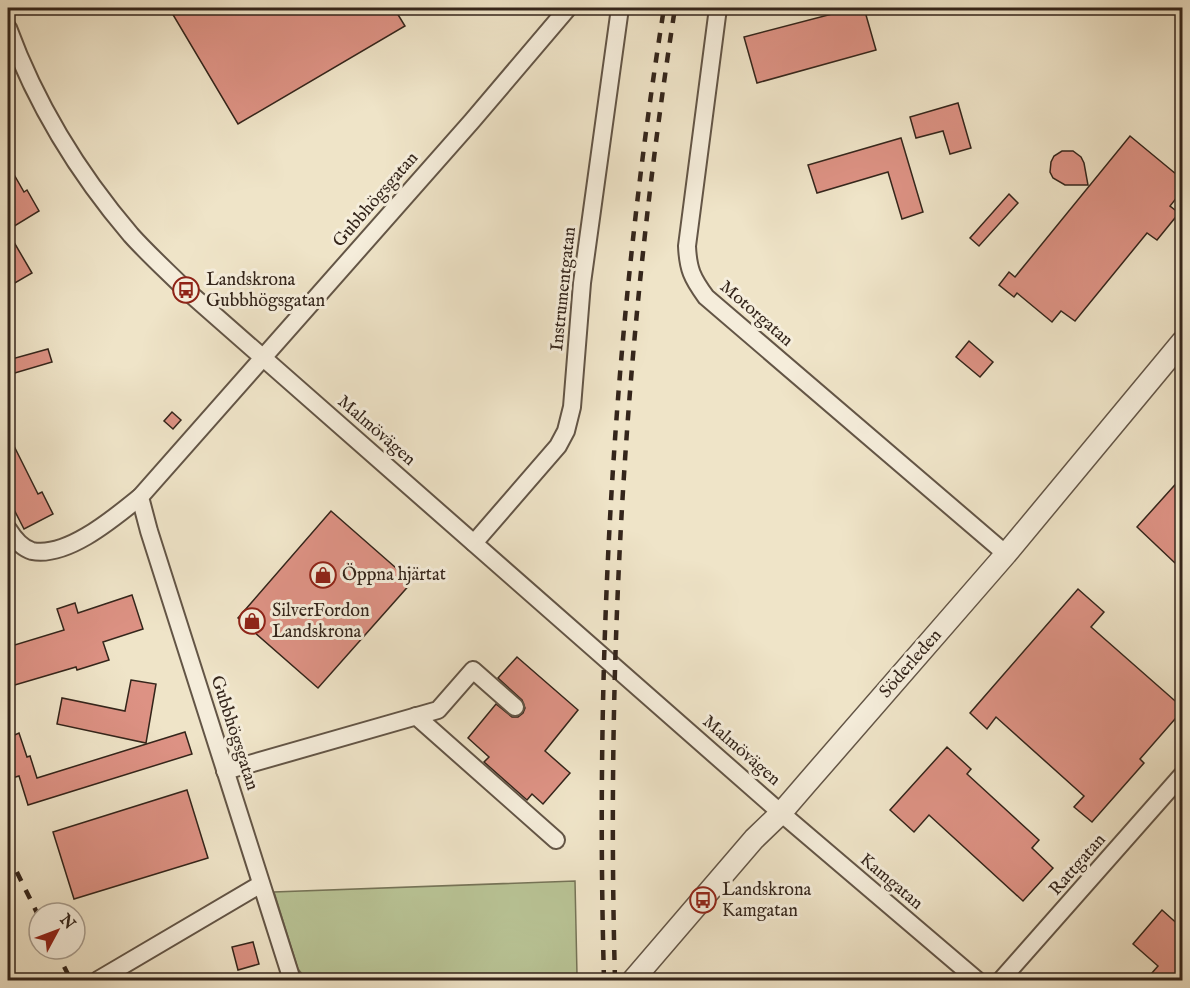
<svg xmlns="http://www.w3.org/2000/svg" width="1190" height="988" viewBox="0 0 1190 988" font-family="'IM FELL English',serif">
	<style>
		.green { fill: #b9c496; stroke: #767458; stroke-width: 1.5 }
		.building { fill: #dd9284; stroke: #34251b; stroke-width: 1.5 }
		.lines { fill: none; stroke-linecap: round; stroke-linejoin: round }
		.minor-casing { stroke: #635546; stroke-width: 20 }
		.tertiary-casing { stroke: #635546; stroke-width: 24 }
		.minor { stroke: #f5eddb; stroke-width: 16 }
		.tertiary { stroke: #f5eddb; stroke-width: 21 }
		.rail { stroke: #34251b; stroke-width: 4.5; stroke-dasharray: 10 10; stroke-linecap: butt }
		.labels { text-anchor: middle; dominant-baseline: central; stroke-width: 6; stroke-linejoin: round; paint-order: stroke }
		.street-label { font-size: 18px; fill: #34251b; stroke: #f5eddb }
		.poi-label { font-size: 18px; fill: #34251b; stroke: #f5eddb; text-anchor: start }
	</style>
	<rect width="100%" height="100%" fill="#efe4c8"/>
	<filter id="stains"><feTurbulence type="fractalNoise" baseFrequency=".00333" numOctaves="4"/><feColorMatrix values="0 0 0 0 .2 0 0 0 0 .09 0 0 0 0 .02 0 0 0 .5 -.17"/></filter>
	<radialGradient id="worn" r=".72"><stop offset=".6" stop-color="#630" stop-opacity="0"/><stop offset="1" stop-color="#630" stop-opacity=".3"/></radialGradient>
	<path class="green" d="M575,881L577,975L573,980H307L298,969L274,892Z"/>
	<g class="building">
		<path d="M169,8H394L405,26L238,124Z"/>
		<path d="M855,8H864L876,50L757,83L744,37Z"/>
		<path d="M958,103L971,148L950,154L943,131L916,138L910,117Z"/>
		<path d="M1130,136L1182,179V191L1170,206L1179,213L1157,240L1147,233L1075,321L1061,311L1052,322L1017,293L1014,297L999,285L1009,272L1015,277Z"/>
		<path d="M901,138L923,212L902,219L888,172L817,193L808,165Z"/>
		<path d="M1062,151H1073L1081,157L1084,163L1088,185H1065L1053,178L1050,172L1051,162L1054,156Z"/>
		<path d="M8,164L24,192L27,190L39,211L8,230Z"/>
		<path d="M1009,194L1018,203L979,246L970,238Z"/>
		<path d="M8,232L32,273L8,287Z"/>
		<path d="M969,341L993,362L980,377L956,357Z"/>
		<path d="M48,349L52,362L8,375V360Z"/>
		<path d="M172,412L181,420L173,429L164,421Z"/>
		<path d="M8,434L38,494L42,492L53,514L24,529L8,498Z"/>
		<path d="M1182,477V557L1176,564L1137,527Z"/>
		<path d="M331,511L412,582L318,688L238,618Z"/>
		<path d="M1078,589L1104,612L1091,627L1182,707V711L1140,759L1144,763L1092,822L1074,807L1084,796L996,717L987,729L970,713Z"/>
		<path d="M132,595L143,629L103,642L109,660L77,670L76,667L8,687V647L64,630L57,609L75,603L78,613Z"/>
		<path d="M517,657L578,710L545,751L570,773L543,804L532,794L527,800L484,762L489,757L468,738L496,704L512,717H518L523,713L525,708L522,700L498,678Z"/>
		<path d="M131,680L156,684L146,743L57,724L62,698L125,711Z"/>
		<path d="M185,732L192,754L28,805L19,776L12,778L8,766V738L19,733L27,757L30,756L37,778Z"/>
		<path d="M947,747L971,769L967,774L1039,840L1032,848L1053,868L1023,901L929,815L914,832L890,810Z"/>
		<path d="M187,790L208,858L74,899L53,832Z"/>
		<path d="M1162,910L1182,928V981H1145L1158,966L1133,944Z"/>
		<path d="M253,942L259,964L238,970L232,947Z"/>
	</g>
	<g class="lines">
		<g class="minor-casing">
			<g id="minor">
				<path d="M718,8L687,246C688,269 692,278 706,297L1006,554"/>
				<path d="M8,28C36,104 78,173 131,235C148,254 168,272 186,290L781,813L977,980"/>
				<path d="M8,529C13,537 22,548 32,551C67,558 114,518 140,497"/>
				<path d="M474,543L558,446L566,431L572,407L582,283L620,8"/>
				<path d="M416,716L556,840"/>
				<path d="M225,771L438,710L473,670L515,707"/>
				<path d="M98,980L261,884"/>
				<path d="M292,980L149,531L140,497L472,121L568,8"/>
				<path d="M1001,980L1182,775"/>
			</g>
		</g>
		<g class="tertiary-casing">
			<path id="tertiary" d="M633,980L754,839L781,813L806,784L1006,554L1182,342"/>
		</g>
		<use href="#minor" class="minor"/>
		<use href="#tertiary" class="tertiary"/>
		<g class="rail">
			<path d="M8,854L39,917"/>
			<path d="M55,949L71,980"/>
			<path d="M604,980C595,656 613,329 664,8"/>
			<path d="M615,980C606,655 625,330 675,8"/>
		</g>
	</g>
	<defs>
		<g id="bus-ring" transform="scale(1.35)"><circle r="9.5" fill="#f5eddb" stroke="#8f2418" stroke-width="1.5"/><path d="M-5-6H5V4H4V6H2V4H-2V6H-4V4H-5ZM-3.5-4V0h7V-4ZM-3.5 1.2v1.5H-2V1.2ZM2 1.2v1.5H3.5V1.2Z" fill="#8f2418"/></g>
		<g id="shop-ring" transform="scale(1.35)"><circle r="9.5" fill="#f5eddb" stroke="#8f2418" stroke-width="1.5"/><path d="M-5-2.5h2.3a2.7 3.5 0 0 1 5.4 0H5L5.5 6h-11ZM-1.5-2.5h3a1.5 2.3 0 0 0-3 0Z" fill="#8f2418"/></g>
	</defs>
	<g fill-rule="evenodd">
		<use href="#bus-ring" x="186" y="290"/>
		<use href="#shop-ring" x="323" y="575"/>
		<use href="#shop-ring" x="252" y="621"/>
		<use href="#bus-ring" x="703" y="900"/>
	</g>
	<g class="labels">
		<g class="street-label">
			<text transform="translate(376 200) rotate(-49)">Gubbhögsgatan</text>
			<text transform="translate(564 289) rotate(-84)">Instrumentgatan</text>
			<text transform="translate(756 314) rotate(41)">Motorgatan</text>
			<text transform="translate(376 431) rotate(41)">Malmövägen</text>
			<text transform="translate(911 664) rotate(-49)">Söderleden</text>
			<text transform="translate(234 733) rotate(72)">Gubbhögsgatan</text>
			<text transform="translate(741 751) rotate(41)">Malmövägen</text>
			<text transform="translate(1078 865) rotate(-49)">Rattgatan</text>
			<text transform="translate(891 882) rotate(40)">Kamgatan</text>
		</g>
		<g class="poi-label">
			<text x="206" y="280">Landskrona<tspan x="206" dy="21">Gubbhögsgatan</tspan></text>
			<text x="342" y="575">Öppna hjärtat</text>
			<text x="272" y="611">SilverFordon<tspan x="272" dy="21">Landskrona</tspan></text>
			<text x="722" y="890">Landskrona<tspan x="722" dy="21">Kamgatan</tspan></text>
		</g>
	</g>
	<rect width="1190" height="988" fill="none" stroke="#efe4c8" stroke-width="30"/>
	<rect x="9" y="9" width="1172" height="970" fill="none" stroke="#34251b" stroke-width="3"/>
	<rect x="15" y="15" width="1160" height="958" fill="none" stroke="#34251b" stroke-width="1.5"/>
	<g transform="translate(57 931) rotate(49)"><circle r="28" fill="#f5eddb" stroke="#a89d8e" stroke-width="1.5"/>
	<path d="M0-4.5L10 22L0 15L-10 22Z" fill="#8f2418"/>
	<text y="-9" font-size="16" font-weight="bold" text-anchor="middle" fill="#34251b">N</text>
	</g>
	<rect width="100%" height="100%" filter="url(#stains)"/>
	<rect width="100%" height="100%" fill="url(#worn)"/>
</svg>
